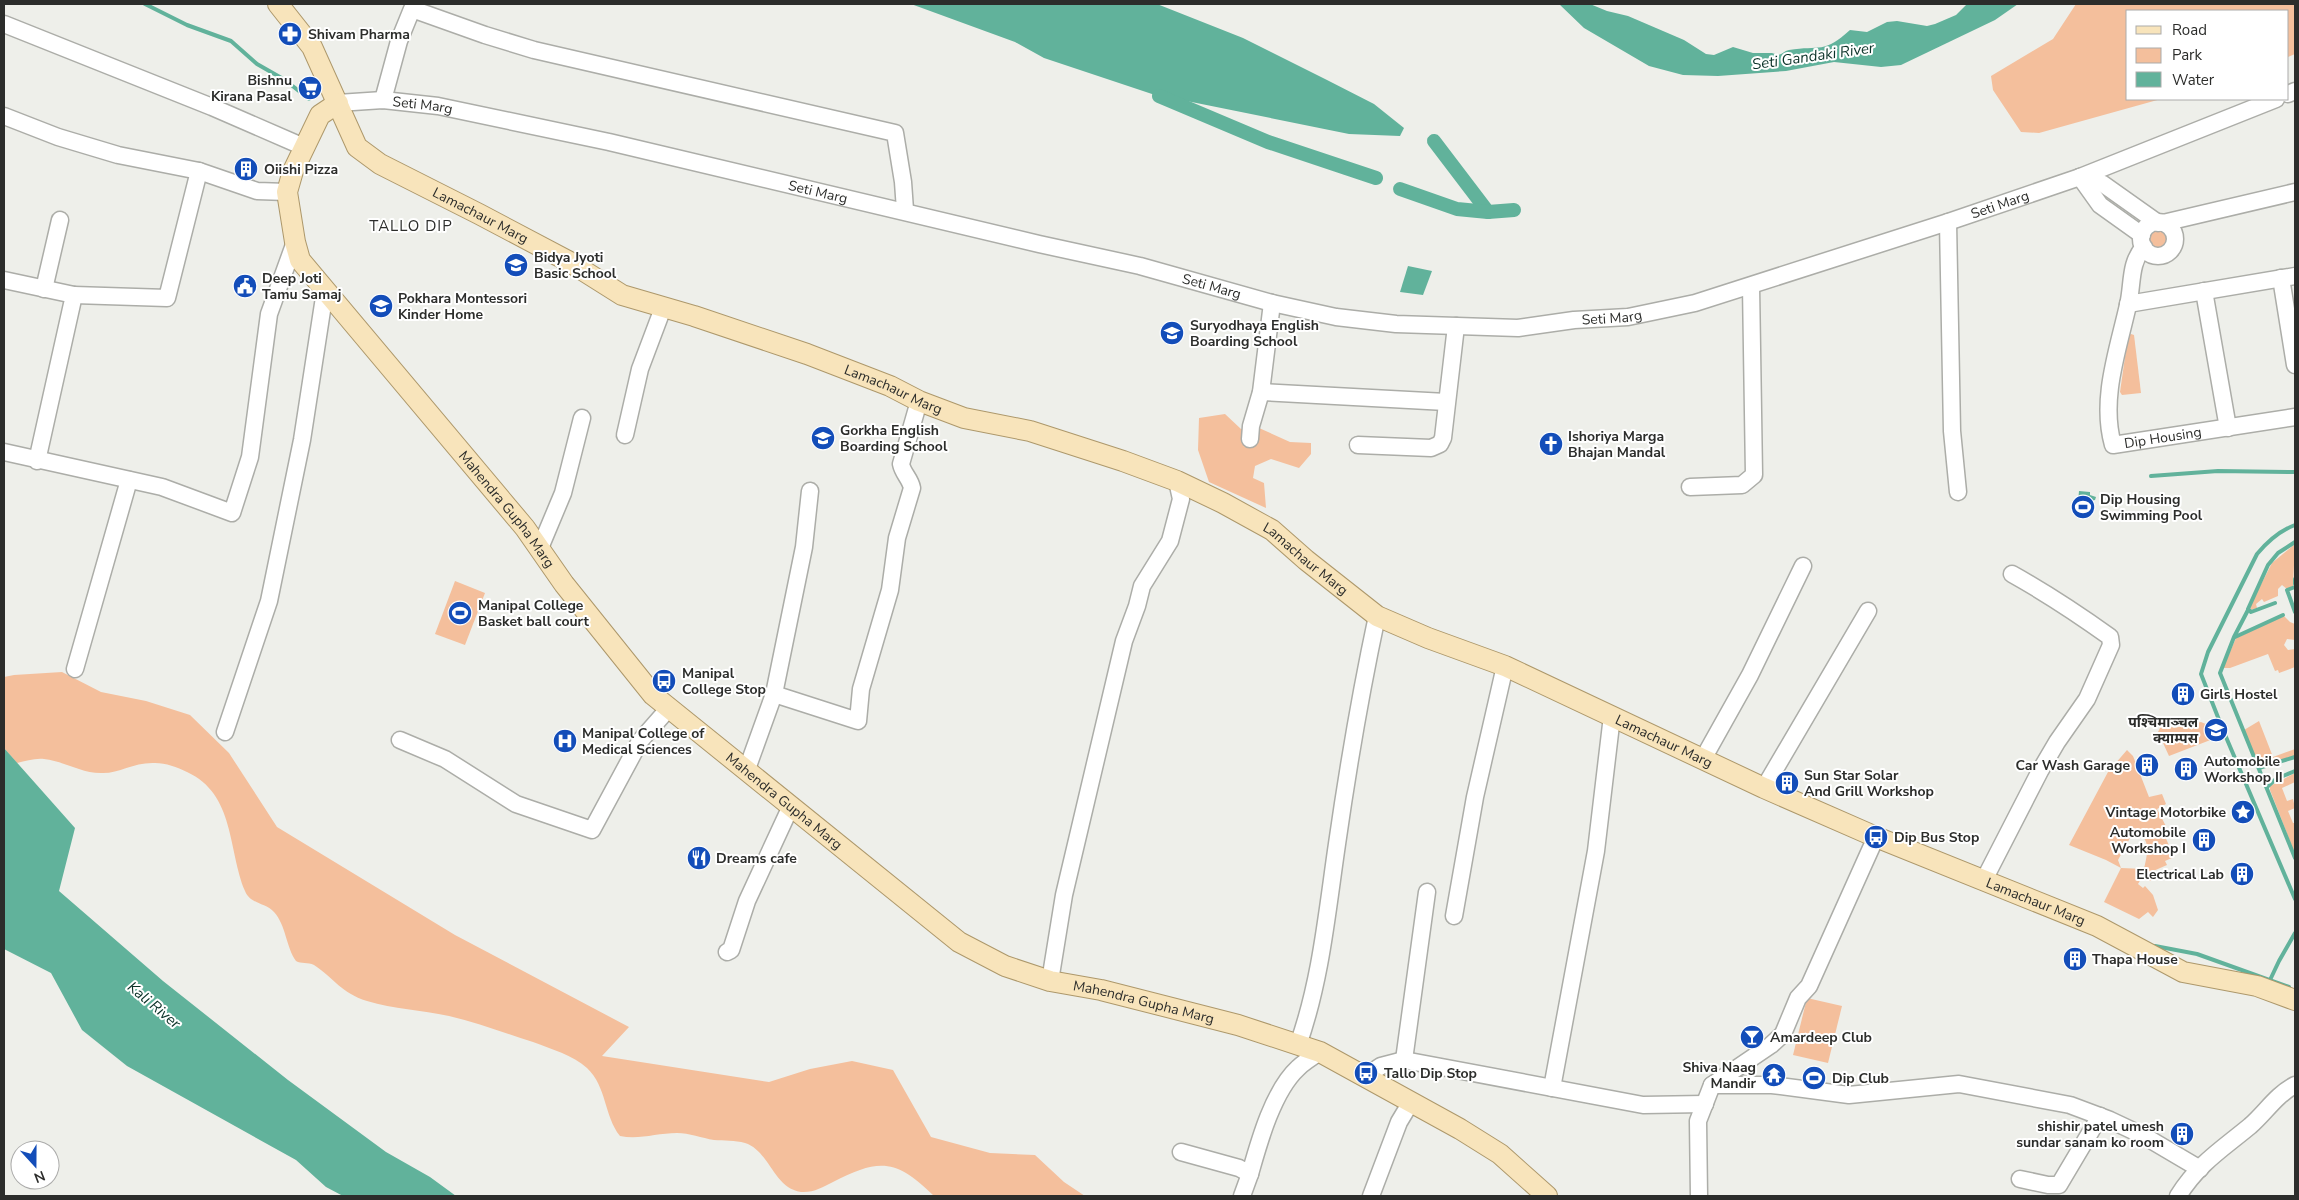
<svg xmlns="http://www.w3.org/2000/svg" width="2299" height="1200" viewBox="0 0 2299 1200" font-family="'Nunito Sans','Noto Sans Devanagari',sans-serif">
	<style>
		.green { fill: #f4bf9c; fill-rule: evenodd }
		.water { fill: #61b29b }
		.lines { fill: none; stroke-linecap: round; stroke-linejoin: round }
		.stream { stroke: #61b29b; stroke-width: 4 }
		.canal { stroke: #61b29b; stroke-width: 14 }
		.minor-casing { stroke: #acada8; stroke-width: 19 }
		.major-casing { stroke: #ad986b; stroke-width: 22 }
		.minor { stroke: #fff; stroke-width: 16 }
		.major { stroke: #f8e4bb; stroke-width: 20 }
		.labels { text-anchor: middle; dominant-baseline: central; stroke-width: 4; stroke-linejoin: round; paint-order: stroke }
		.poi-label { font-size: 14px; font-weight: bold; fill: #2c2d2b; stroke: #fff; text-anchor: start }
		.street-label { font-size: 14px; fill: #2c2d2b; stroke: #fff }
		.water-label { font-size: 15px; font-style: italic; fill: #0a3127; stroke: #fff }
		.neighbourhood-label { font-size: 15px; letter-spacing: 1px; fill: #2c2d2b; stroke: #fff }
	</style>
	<rect width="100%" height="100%" fill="#eeefea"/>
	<g class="green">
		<path d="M2076,4H2295V54L2288,57V11H2128V99H2161L2039,133L2021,132L1993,90L1991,76L2053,39Z"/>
		<circle cx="2159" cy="240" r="10"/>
		<path d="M2131,334L2134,335L2141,393L2122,395L2120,392L2128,336Z"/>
		<path d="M1225,414L1241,429L1259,428L1290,442L1311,443V454L1299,468L1271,459L1255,466L1253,478L1264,483L1266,508L1209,482L1198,450L1199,418Z"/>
		<path d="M2295,544L2293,586L2287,589L2282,585L2278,589V596L2264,602L2262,599L2256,604L2257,608L2251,610L2250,606L2253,600L2272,563Z"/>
		<path d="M455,581L485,593L465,645L435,634Z"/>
		<path d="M2284,616L2290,622L2295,624V640L2287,639L2284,645L2288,650L2295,649V667L2279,673L2278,670L2275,671L2268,654L2230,668H2223L2236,638Z"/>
		<path d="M62,672L101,692L146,701L190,715L229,753L277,827L455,935L629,1027L602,1056L769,1082L810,1069L852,1061L893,1070L931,1137L990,1153L1035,1155L1064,1182L1085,1196H934C896,1159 880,1158 833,1182C823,1187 813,1193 801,1192C773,1188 770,1151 745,1143C735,1140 724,1141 714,1140C702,1138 689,1133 677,1133C657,1133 639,1140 620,1136C604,1116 607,1087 587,1068C573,1055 551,1049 533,1042C505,1033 478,1023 449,1016C421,1010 394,1009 367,1001C341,993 334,978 314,965C308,962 301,964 296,961C286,947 286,925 274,912C266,903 250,904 245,891C228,850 235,794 187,772C177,767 166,763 155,763C134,762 120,773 103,773C82,774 64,761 44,759C35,758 26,761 17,763L4,748V677L14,675Z"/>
		<path d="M2259,721L2273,757L2295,749V756L2259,768L2244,730Z"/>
		<path d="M2201,722L2208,725L2213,739L2169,756L2158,732L2160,728L2167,725L2174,728Z"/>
		<path d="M2127,750L2133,756L2149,797L2162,794L2166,804L2157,809L2169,832L2164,834L2174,857L2165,861L2167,865L2151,872L2153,879L2150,881L2142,877L2138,884L2143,888L2145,886L2153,895L2158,910L2153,917L2148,912L2139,919L2104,902L2121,868L2106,860L2069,845L2108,772ZM2137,832C2152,841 2147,854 2144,869L2121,868L2118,860L2130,838Z"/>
		<path d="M2295,773V782L2282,788L2287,801L2293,799L2295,808L2288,811L2293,823H2295V854L2270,790V786Z"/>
		<path d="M1807,998L1842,1006L1828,1063L1793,1055Z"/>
	</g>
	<g class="water">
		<path d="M911,4H1157L1243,38L1327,80L1374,104L1404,128L1400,136L1349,134L1152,94L1044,58L1015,42Z"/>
		<path d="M1559,4H1590L1607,11L1628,16L1684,40L1706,54L1714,55L1733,47L1753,53H1772L1778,55C1783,54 1784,51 1789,50C1820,45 1824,54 1850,30L1867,32L1887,22L1897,21L1927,26L1935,24L1956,15L1967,4H2018L1995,20L1901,65L1881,67L1834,62L1786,71L1718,76L1683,75L1649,66L1584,28Z"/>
		<path d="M1408,266L1432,271L1423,295L1400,292Z"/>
		<path d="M2079,491L2090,492V495L2096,497L2095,500L2090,501L2088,514L2077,513Z"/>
		<path d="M4,748L75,828L59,891L163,981L288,1080L386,1152L430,1177L456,1196H343L326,1187L296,1160L127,1066L82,1030L51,973L4,949Z"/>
	</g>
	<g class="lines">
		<g class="stream">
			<path d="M145,4L187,25L231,41L257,64L285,80L309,99"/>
			<path d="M2151,476L2218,471L2295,472"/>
			<path d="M2295,525C2279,531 2268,541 2257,554L2208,652L2201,674L2223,730L2295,899"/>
			<path d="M2295,579V584"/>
			<path d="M2295,587L2287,590L2295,612"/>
			<path d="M2275,603L2251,612L2248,609L2268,565L2278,553L2295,542"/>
			<path d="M2248,610L2234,637L2220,673L2295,858"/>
			<path d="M2235,637L2283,615"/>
			<path d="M2259,768L2295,757"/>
			<path d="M2267,787L2276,779L2295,771"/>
			<path d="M2155,946L2197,954L2289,987"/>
			<path d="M2270,980L2279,961L2295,933"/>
		</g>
		<g class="canal">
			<path d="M1159,96L1268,142L1376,178"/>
			<path d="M1434,141L1488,212L1514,210"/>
			<path d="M1400,189L1457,209L1488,212"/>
		</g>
		<g class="minor-casing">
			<g id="minor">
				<path d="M4,24L212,107L304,147"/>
				<path d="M2288,94L2295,91"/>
				<path d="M383,100L399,41L412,9L485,35L534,50L895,133L903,182L905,210"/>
				<path id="s1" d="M338,103L383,100L438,106L609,142L1039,244L1140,266L1272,303L1336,317L1396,324L1518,328L1574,320L1628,317L1695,303L1948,222L2080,177L2276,99"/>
				<path d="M4,116L58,137L118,155L199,171L257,191L287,192"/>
				<path d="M2080,177L2103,184L2158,223"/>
				<path d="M2080,177L2100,205L2142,235"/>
				<path d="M1948,222L1952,431L1958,492"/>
				<circle cx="2158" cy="239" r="17"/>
				<path d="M2163,223L2295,192"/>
				<path id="s2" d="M2144,247C2129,263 2133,285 2128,305C2118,350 2100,399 2113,445L2295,417"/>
				<path d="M2281,278L2295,365"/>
				<path d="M4,280L74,295L37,461"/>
				<path d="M44,289L60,220"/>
				<path d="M2204,291L2228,428"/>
				<path d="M74,295L167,298L199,171"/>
				<path d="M2128,304L2295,276"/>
				<path d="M1261,392L1446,402"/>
				<path d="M625,435L640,369L663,308"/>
				<path d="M1250,439L1251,426L1261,392L1272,303"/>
				<path d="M1358,445L1431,448L1440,444L1443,438L1456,326"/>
				<path d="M4,452L162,487L232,513L250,457L269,314L295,242"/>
				<path d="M1690,487L1742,485L1754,475L1751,286"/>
				<path d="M540,548L563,493L582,418"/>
				<path d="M75,669L129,480"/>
				<path d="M774,694L858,721L861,689L890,590L897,538L912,488C910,478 903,474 901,464L919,401"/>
				<path d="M225,732L269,601L302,440L325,291"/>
				<path d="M400,740L445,759L516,804L592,830L640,741L669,708"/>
				<path d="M1703,759L1750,675L1803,566"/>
				<path d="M747,769L774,694L804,547L810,491"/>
				<path d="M1764,788L1868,611"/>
				<path d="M1984,880L2040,771L2057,742L2087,699L2111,645L2110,637C2078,614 2046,593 2012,574"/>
				<path d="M1454,916L1475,797L1505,666"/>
				<path d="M727,952L731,950L747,901L791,806"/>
				<path d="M1050,981L1064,895L1124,641L1137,606L1142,586L1170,541L1181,499L1177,481"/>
				<path d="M1298,1045C1321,980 1327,912 1337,844C1348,767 1361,691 1377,616"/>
				<path d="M1404,1060L1427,892"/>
				<path d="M1366,1076L1381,1066L1404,1060L1643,1105L1705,1104"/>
				<path d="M1712,1085H1772L1849,1095L1959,1084L2070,1105L2110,1120L2144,1136L2200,1169"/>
				<path d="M1552,1088L1596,851L1612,716"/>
				<path d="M1181,1152L1239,1168L1250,1174C1259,1142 1273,1091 1298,1068C1304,1062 1312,1057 1320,1052"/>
				<path d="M2020,1179L2048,1185H2059L2100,1116"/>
				<path d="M1242,1196L1250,1174"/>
				<path d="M1371,1196L1399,1122L1411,1102"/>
				<path d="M1699,1196L1698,1121L1712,1085L1771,1045L1783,1034L1798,998L1809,986L1876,837"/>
				<path d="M2178,1196C2199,1163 2221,1150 2250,1126C2266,1112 2276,1095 2295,1085"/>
			</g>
		</g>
		<g class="major-casing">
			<g id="major">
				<path id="s3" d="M278,4L312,47L357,147L380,164L479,214L568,261L622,295L694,316L807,354L890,386L919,401L964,418L1030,431L1123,461L1177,481L1223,503L1272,530L1306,560L1377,616L1428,638L1505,666L1764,788L1876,837L2097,926L2183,972L2257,986L2295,1000"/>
				<path id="s4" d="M338,103L320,115L293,171L287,192L295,242L300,260L525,528L564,584L653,695L959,942L1005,966L1050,981L1101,990L1238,1025L1320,1052L1460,1129L1500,1154L1547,1196"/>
			</g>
		</g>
		<use href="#minor" class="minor"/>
		<use href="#major" class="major"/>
	</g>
	<defs>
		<g id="pharmacy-disc" transform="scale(1.25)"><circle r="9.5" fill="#134db9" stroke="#fff"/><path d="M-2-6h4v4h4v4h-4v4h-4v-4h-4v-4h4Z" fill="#fff"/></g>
		<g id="supermarket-disc" transform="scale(1.25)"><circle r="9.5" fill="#134db9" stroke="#fff"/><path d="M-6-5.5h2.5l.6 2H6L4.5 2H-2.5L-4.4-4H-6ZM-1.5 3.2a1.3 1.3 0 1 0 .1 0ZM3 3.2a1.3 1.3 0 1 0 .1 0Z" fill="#fff"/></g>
		<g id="building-disc" transform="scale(1.25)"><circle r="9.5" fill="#134db9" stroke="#fff"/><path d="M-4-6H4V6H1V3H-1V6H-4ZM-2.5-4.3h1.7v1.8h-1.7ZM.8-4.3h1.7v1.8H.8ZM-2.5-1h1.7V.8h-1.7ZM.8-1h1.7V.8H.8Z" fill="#fff"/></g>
		<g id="school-disc" transform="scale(1.25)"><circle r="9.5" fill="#134db9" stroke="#fff"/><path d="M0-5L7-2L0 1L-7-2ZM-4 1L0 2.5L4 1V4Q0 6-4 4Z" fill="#fff"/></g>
		<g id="civic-disc" transform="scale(1.25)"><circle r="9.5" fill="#134db9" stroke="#fff"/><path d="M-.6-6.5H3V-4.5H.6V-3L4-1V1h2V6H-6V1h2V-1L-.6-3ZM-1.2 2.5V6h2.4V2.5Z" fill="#fff"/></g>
		<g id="church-disc" transform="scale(1.25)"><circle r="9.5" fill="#134db9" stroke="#fff"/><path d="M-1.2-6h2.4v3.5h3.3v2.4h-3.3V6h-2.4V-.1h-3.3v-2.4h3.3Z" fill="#fff"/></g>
		<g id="stadium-disc" transform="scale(1.25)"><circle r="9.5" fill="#134db9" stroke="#fff"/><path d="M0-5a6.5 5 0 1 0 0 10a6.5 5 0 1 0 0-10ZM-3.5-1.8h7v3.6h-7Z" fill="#fff"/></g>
		<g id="bus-disc" transform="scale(1.25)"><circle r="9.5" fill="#134db9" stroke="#fff"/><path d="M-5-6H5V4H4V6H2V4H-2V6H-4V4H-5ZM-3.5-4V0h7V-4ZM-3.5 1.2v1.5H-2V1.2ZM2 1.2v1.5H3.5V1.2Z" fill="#fff"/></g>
		<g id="university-disc" transform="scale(1.25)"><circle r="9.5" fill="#134db9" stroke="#fff"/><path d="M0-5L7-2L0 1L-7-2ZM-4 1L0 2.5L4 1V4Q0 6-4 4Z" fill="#fff"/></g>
		<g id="hospital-disc" transform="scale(1.25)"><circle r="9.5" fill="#134db9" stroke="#fff"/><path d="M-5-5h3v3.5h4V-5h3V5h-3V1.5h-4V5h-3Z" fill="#fff"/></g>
		<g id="sight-disc" transform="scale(1.25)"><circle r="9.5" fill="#134db9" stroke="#fff"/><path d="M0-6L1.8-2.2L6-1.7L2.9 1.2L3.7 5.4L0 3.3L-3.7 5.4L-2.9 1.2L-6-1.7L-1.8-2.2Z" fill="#fff"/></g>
		<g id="restaurant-disc" transform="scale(1.25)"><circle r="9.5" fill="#134db9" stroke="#fff"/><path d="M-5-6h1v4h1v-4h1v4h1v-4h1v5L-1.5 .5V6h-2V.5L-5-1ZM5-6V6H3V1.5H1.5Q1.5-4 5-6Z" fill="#fff"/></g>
		<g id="bar-disc" transform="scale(1.25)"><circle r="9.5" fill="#134db9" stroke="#fff"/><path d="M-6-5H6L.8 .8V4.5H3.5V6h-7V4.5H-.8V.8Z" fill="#fff"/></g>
		<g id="temple-disc" transform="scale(1.25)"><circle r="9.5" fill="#134db9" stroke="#fff"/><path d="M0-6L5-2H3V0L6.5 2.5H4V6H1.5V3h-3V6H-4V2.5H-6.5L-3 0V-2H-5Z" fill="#fff"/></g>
	</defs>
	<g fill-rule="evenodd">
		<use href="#pharmacy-disc" x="290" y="34"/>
		<use href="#supermarket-disc" x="310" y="88"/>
		<use href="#building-disc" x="246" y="169"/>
		<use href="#school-disc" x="516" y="265"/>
		<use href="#civic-disc" x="245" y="286"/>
		<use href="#school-disc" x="381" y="306"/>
		<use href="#school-disc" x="1172" y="333"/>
		<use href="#school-disc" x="823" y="438"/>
		<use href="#church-disc" x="1551" y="444"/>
		<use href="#stadium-disc" x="2083" y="507"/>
		<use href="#stadium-disc" x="460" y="613"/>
		<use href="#bus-disc" x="664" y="681"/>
		<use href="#building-disc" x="2183" y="694"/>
		<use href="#university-disc" x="2216" y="730"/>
		<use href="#hospital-disc" x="565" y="741"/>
		<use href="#building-disc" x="2147" y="765"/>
		<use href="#building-disc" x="2186" y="769"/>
		<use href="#building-disc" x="1787" y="783"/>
		<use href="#sight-disc" x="2243" y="812"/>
		<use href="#bus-disc" x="1876" y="837"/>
		<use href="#building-disc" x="2204" y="840"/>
		<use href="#restaurant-disc" x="699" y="858"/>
		<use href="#building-disc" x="2242" y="874"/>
		<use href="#building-disc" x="2075" y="959"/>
		<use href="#bar-disc" x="1752" y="1037"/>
		<use href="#bus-disc" x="1366" y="1073"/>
		<use href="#temple-disc" x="1774" y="1075"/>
		<use href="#stadium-disc" x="1814" y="1078"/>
		<use href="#building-disc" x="2182" y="1134"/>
	</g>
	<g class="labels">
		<g class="poi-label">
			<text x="308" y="34">Shivam Pharma</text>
			<text x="292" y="80" text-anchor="end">Bishnu<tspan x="292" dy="16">Kirana Pasal</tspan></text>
			<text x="264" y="169">Oiishi Pizza</text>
			<text x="534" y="257">Bidya Jyoti<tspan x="534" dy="16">Basic School</tspan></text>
			<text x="262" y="278">Deep Joti<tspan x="262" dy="16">Tamu Samaj</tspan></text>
			<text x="398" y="298">Pokhara Montessori<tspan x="398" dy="16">Kinder Home</tspan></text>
			<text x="1190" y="325">Suryodhaya English<tspan x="1190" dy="16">Boarding School</tspan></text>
			<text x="840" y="430">Gorkha English<tspan x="840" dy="16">Boarding School</tspan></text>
			<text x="1568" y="436">Ishoriya Marga<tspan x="1568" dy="16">Bhajan Mandal</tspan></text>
			<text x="2100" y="499">Dip Housing<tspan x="2100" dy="16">Swimming Pool</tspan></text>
			<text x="478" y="605">Manipal College<tspan x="478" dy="16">Basket ball court</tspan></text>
			<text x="682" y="673">Manipal<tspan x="682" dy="16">College Stop</tspan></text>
			<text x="2200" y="694">Girls Hostel</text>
			<text x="2198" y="722" text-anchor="end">पश्‍चिमाञ्‍चल<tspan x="2198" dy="16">क्याम्पस</tspan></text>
			<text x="582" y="733">Manipal College of<tspan x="582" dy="16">Medical Sciences</tspan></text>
			<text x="2204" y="761">Automobile<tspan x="2204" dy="16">Workshop II</tspan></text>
			<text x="2130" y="765" text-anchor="end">Car Wash Garage</text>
			<text x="1804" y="775">Sun Star Solar<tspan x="1804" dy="16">And Grill Workshop</tspan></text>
			<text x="2226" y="812" text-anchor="end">Vintage Motorbike</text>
			<text x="2186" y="832" text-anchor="end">Automobile<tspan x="2186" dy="16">Workshop I</tspan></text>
			<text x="1894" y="837">Dip Bus Stop</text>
			<text x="716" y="858">Dreams cafe</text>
			<text x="2224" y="874" text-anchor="end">Electrical Lab</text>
			<text x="2092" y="959">Thapa House</text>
			<text x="1770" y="1037">Amardeep Club</text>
			<text x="1756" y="1067" text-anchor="end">Shiva Naag<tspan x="1756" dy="16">Mandir</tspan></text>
			<text x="1384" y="1073">Tallo Dip Stop</text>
			<text x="1832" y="1078">Dip Club</text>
			<text x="2164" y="1126" text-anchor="end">shishir patel umesh<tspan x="2164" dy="16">sundar sanam ko room</tspan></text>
		</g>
		<g class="street-label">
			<text stroke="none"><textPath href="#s1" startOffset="85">Seti Marg</textPath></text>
			<text stroke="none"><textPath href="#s1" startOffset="490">Seti Marg</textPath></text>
			<text stroke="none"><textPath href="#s1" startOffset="1705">Seti Marg</textPath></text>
			<text stroke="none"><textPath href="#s3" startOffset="306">Lamachaur Marg</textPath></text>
			<text stroke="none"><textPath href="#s1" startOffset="895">Seti Marg</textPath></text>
			<text stroke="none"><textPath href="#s1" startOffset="1300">Seti Marg</textPath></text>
			<text stroke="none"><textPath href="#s3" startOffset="756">Lamachaur Marg</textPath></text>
			<text stroke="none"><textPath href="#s2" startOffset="254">Dip Housing</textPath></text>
			<text stroke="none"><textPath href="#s4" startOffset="499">Mahendra Gupha Marg</textPath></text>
			<text stroke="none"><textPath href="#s3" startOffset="1206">Lamachaur Marg</textPath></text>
			<text stroke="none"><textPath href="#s3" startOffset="1611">Lamachaur Marg</textPath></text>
			<text stroke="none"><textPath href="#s4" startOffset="904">Mahendra Gupha Marg</textPath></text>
			<text stroke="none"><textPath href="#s3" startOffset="2016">Lamachaur Marg</textPath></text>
			<text stroke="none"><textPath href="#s4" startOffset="1324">Mahendra Gupha Marg</textPath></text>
		</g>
		<g class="water-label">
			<text transform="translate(1813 56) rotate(-8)">Seti Gandaki River</text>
			<text transform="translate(154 1005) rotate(40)">Kali River</text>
		</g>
		<g class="neighbourhood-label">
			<text x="411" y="226">TALLO DIP</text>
		</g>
	</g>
	<rect width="2299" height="1200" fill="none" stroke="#2c2d2b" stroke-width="10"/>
	<rect x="2126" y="10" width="162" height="90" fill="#ffffff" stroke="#ababaa"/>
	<rect x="2136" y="26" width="25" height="8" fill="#f8e4bb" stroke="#ababaa"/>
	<text x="2172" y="35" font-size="15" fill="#2c2d2b">Road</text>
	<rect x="2136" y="48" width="25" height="15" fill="#f4bf9c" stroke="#ababaa"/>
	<text x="2172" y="60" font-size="15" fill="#2c2d2b">Park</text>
	<rect x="2136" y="72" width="25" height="15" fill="#61b29b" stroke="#ababaa"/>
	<text x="2172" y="85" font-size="15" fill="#2c2d2b">Water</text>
	<g transform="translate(35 1165) rotate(159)"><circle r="24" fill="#ffffff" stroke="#ababaa"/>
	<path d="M0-4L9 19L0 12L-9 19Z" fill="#134db9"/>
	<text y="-8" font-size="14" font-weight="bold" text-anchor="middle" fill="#2c2d2b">N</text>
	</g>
</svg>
